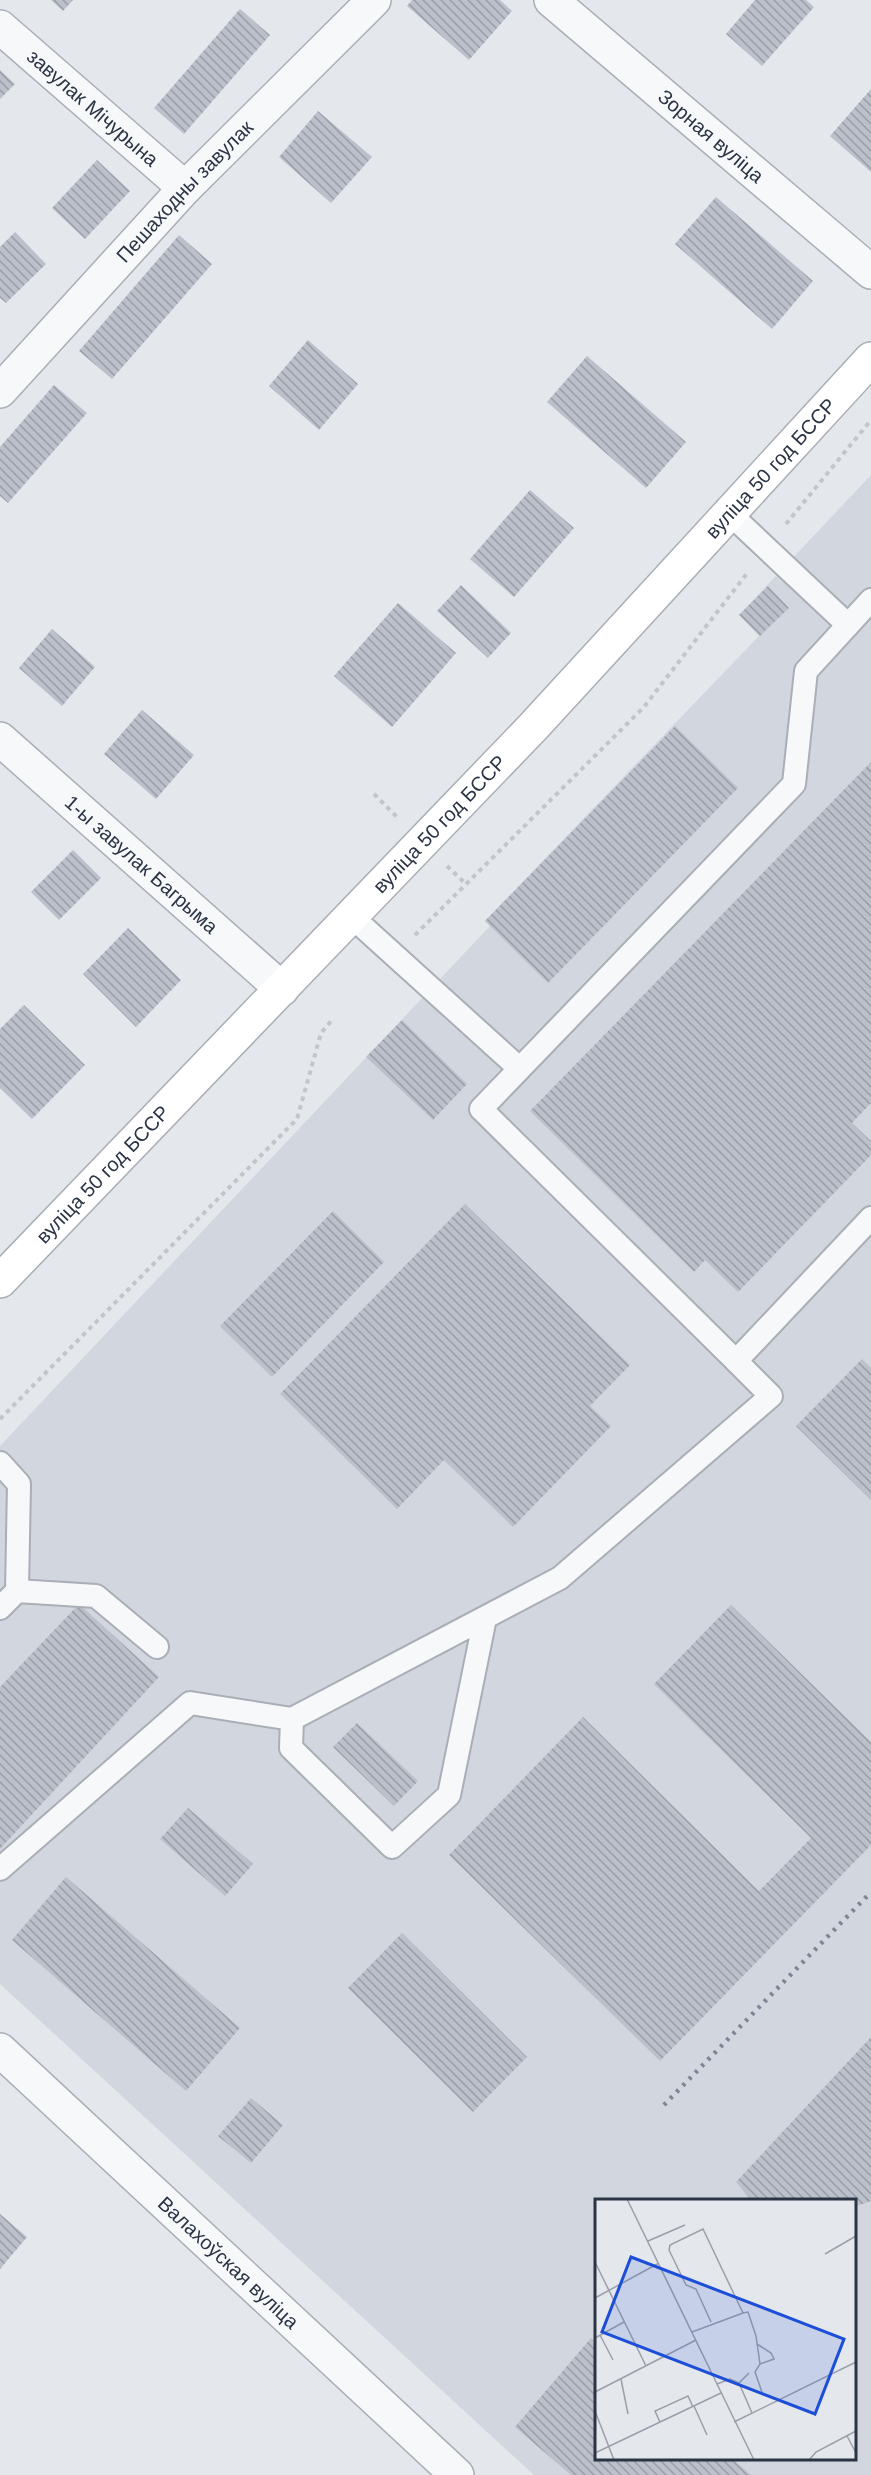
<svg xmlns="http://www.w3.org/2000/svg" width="871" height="2475" viewBox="0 0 871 2475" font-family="Arial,sans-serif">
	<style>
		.built { fill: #d2d6de; fill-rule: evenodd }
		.building { fill: url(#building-back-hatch) }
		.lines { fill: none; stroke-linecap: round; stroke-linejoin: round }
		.lane-casing { stroke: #a9aeb7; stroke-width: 26 }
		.street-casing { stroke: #a9aeb7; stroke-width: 36 }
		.secondary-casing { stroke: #a9aeb7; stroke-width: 36 }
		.path { stroke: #c2c5cb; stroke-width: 4; stroke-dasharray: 4.5 4.5; stroke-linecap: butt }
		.lane { stroke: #f7f8fa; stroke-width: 22 }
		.street { stroke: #f7f8fa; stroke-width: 33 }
		.secondary { stroke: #fff; stroke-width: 33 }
		.rail { stroke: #7d8696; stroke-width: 4.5; stroke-dasharray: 3 6; stroke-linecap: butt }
		.labels { text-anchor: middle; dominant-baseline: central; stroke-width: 5; stroke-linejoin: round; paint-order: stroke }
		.street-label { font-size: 20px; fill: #2b3445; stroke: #f4f6f9 }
		.inset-road { fill: none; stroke: #9a9fa9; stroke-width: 1.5 }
		.view { fill: #1d4ed8; fill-opacity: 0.15; stroke: #1d4ed8; stroke-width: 3 }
		.inset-edge { fill: none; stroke: #2b3445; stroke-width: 3 }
	</style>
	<defs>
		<pattern id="building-back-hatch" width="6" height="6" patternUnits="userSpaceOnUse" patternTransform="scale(1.5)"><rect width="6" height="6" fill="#bbc0ca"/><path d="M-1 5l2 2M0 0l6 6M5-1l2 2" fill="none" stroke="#989da6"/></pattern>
	</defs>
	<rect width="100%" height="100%" fill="#e4e7ec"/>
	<path class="built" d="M871,475V2475H534L0,1984V1446L490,926L485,921L759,636L739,615ZM596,2200H854V2458H596Z"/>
	<g class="building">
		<path d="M51,0H73L63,11Z"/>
		<path d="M412,0H500L512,11L469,60L407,6Z"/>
		<path d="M755,0H806L814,7L762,66L726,34Z"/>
		<path d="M240,9L270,35L184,134L154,108Z"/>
		<path d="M0,70L15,84L0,99Z"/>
		<path d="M871,89V172L830,136Z"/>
		<path d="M318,111L372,157L331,203L279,157Z"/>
		<path d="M97,160L130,191L85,239L52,208Z"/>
		<path d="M716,197L813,281L772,329L675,244Z"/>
		<path d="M15,232L46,264L6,303L0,298V247Z"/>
		<path d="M179,235L212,264L112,379L79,351Z"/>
		<path d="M308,340L358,384L319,430L269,386Z"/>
		<path d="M587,356L686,442L646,488L547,402Z"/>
		<path d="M54,385L87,413L8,503L0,496V447Z"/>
		<path d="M530,490L574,528L514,597L470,559Z"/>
		<path d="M461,585L511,633L488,658L437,611Z"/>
		<path d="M768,586L789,608L760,636L739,615Z"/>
		<path d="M398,603L456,653L392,727L334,676Z"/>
		<path d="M52,629L95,667L62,706L19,668Z"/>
		<path d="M142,710L194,755L156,799L104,754Z"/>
		<path d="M675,726L738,788L548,983L485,921Z"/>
		<path d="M871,762V1103L852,1123L871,1141V1155L738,1292L705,1260L694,1272L530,1111Z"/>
		<path d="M73,850L101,878L59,920L31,892Z"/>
		<path d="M128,928L181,980L136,1027L83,974Z"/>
		<path d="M24,1005L85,1065L32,1119L0,1088V1029Z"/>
		<path d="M402,1020L467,1084L433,1120L366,1057Z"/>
		<path d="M465,1204L630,1365L590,1406L611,1426L513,1527L444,1460L397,1509L280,1394Z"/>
		<path d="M333,1211L384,1262L272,1377L220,1326Z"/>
		<path d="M862,1359L871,1368V1500L796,1426Z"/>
		<path d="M79,1604L159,1677L0,1849V1687Z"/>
		<path d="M731,1605L871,1742V1845L660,2061L449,1855L583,1717L759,1891L811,1838L654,1684Z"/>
		<path d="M357,1723L418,1781L394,1806L333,1747Z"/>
		<path d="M188,1808L253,1864L225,1896L160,1839Z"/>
		<path d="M66,1877L240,2028L186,2091L12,1940Z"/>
		<path d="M402,1933L527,2057L473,2112L348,1988Z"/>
		<path d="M871,2037V2201L854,2207V2200H751L736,2182Z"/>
		<path d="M251,2098L283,2125L251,2163L218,2136Z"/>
		<path d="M0,2214L27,2237L0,2269Z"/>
		<path d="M591,2338L596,2343V2458H731L751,2475H571L515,2427Z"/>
	</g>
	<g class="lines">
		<g class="lane-casing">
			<g id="lane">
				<path d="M729,513L848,625"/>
				<path d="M871,600L806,671L794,784L481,1109L736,1361L871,1218"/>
				<path d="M351,916L519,1068"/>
				<path d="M0,1463L19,1484L17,1591"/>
				<path d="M0,1608L17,1591L96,1596L157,1647"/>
				<path d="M292,1719L291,1748L392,1847L449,1795L485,1618"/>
				<path d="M0,1869L190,1703L292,1719L560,1578L771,1396L736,1361"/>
			</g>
		</g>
		<g class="street-casing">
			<g id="street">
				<path id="s1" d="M551,0L871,272"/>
				<path id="s2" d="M0,27L185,188"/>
				<path id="s3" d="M0,391L185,188L374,0"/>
				<path id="s4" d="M0,739L282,989"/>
				<path id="s5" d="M0,2050L457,2475"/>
			</g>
		</g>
		<g class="secondary-casing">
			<g id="secondary">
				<path id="s6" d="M0,1281L533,727L871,359"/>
			</g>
		</g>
		<g class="path">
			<path d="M786,524L871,420"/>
			<path d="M374,794L397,817"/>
			<path d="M447,866L466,884"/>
			<path d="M415,935L644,707L748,572"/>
			<path d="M0,1419L297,1119L321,1033L333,1019"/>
		</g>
		<use href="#lane" class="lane"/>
		<use href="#street" class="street"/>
		<use href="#secondary" class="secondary"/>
		<path class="rail" d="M664,2105L871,1892"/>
	</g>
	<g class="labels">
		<g class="street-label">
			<text stroke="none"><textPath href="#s2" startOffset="123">завулак Мічурына</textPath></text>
			<text stroke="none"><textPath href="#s1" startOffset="210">Зорная вуліца</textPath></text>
			<text stroke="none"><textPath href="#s3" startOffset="272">Пешаходны завулак</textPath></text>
			<text stroke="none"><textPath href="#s6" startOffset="1120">вуліца 50 год БССР</textPath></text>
			<text stroke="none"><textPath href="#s6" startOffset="634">вуліца 50 год БССР</textPath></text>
			<text stroke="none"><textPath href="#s4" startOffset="189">1-ы завулак Багрыма</textPath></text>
			<text stroke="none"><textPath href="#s6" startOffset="148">вуліца 50 год БССР</textPath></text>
			<text stroke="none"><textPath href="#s5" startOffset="312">Валахоўская вуліца</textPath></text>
		</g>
	</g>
	<g transform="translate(595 2199)">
		<rect width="261" height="261" fill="#e4e7ec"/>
		<path class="inset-road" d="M32,0L159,261M53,42L90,26M230,55L261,37M0,63L51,167M0,99L64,64M148,114L153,113L161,137L165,165L160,173L168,196M97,133L148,114L108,30L75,46L74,51L91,86L101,90L116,123M5,136L18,161M0,139L29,123M162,145L176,154L179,160L165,165M154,174L144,184L157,214M26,180L33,215M122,185L135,180L144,184M0,193L101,141M99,207L112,236M0,212L19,261M65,223L60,212L93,197L98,208M139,223L261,163M252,237L261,254M0,254L126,194M214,261L221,253L261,232"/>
		<path class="view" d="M36,58L249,140L220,215L7,133Z"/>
		<rect width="261" height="261" class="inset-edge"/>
	</g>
</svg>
